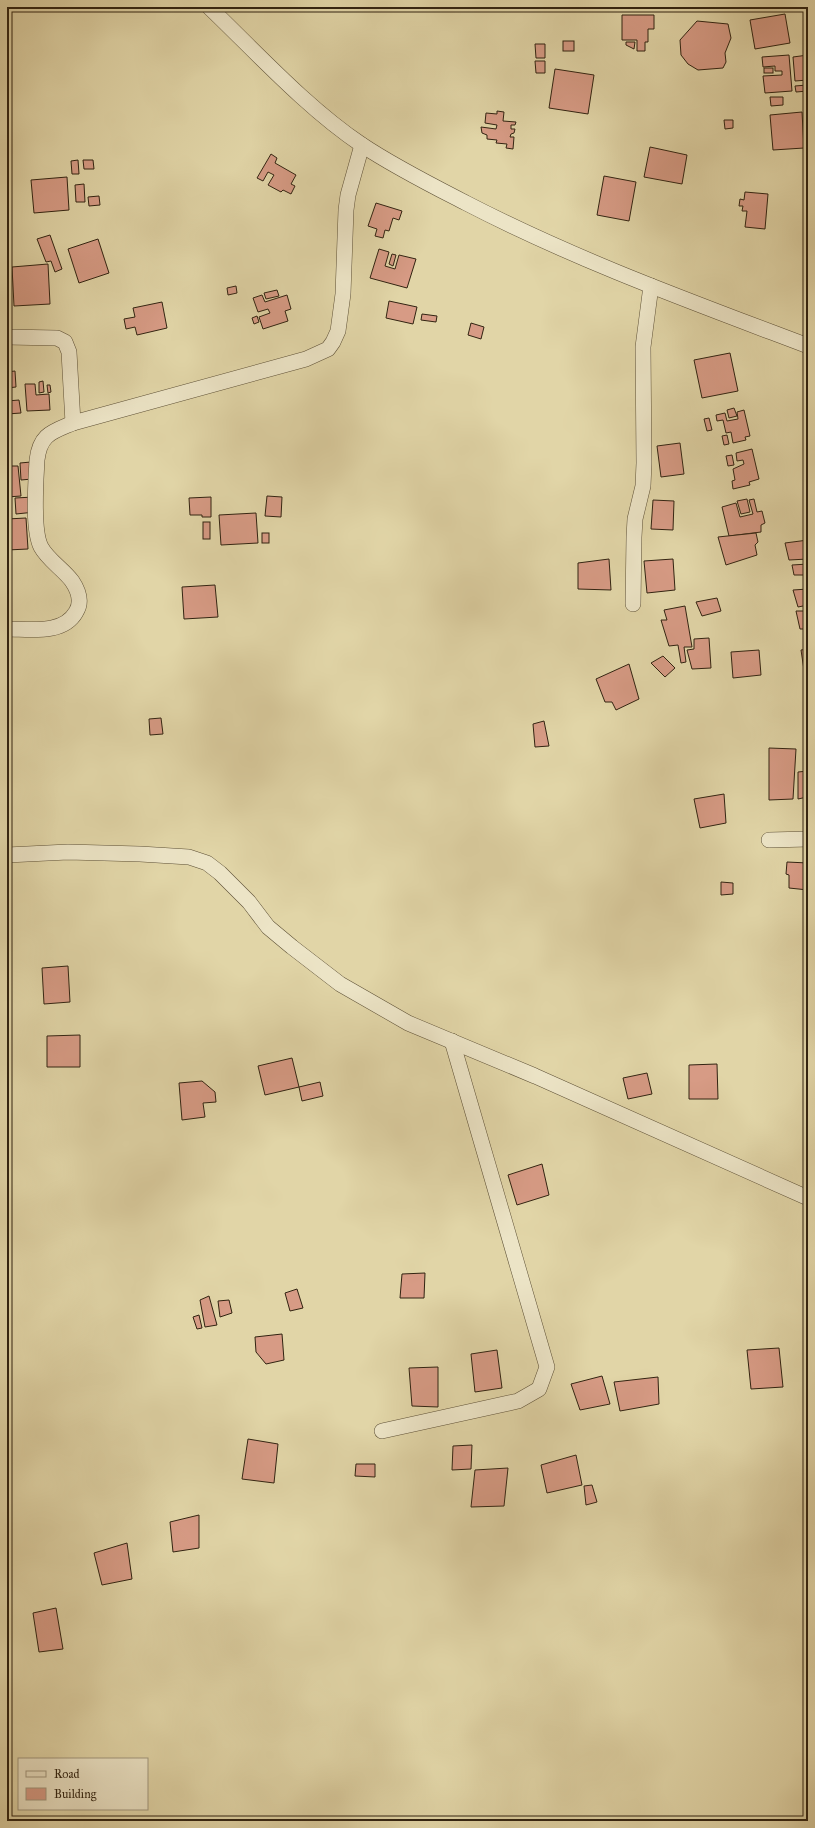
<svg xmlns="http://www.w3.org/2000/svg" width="815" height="1828" viewBox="0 0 815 1828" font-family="'IM FELL Great Primer',serif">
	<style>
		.building { fill: #d79b85; stroke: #312311 }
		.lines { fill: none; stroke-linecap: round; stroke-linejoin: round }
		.minor-casing { stroke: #5d5036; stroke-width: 16 }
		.minor { stroke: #ece4c6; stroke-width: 15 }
	</style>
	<rect width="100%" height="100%" fill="#e1d5a7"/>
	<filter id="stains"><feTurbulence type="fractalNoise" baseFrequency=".005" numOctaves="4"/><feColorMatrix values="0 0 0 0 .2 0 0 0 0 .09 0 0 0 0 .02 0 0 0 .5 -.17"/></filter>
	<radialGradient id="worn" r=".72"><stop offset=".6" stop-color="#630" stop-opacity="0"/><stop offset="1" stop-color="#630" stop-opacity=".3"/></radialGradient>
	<g class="building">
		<path d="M785,14L790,43L755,49L750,20Z"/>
		<path d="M622,15H654V29H648V42H645V51H637V40H622Z"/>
		<path d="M697,21L728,24L731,38L725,53L726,62L723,68L698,70L688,64L681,55L680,40Z"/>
		<rect x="563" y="41" width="11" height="10"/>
		<path d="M626,42H635L634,49L626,45Z"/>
		<path d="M535,44H545V58H536Z"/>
		<path d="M789,55L792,91L765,93L763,76L782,75V71H775V66L763,67L762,57Z"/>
		<path d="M808,55V80L795,81L793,57Z"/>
		<path d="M535,61H545V73H536Z"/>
		<rect x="764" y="68" width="9" height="5"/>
		<path d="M555,69L594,75L588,114L549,108Z"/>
		<path d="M807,85L808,91L796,92L795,86Z"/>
		<path d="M770,97H783V105L771,106Z"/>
		<path d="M497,111L504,112L503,121L516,122L515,125H511V129H515L514,133L511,134L510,137H514L513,149L506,148L507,144L496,143L497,140L487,139V135L482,133L481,127L496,129L497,125L485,123L486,113L497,114Z"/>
		<path d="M802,112L804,148L773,150L770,115Z"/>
		<path d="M724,120H733V128L725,129Z"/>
		<path d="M650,147L687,155L682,184L644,177Z"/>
		<path d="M271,154L277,158L275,163L296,175L291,184L295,186L291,194L283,190L281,192L268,185L274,175L268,172L263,181L257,178Z"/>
		<path d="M78,160L79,174H72L71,161Z"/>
		<path d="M83,160H93L94,169H84Z"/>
		<path d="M604,176L636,182L629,221L597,215Z"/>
		<path d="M67,177L69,210L34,213L31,180Z"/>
		<path d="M84,184L85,202H76L75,185Z"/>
		<path d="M745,192L768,194L765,229L745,227L747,211H742L743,206H739L740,199L744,200Z"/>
		<path d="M99,196L100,205L89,206L88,197Z"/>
		<path d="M376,203L402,211L399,220L393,218L389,231L385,230L383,238L375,236L377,229L368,226Z"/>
		<path d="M50,235L62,269L55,272L51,261L46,262L37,239Z"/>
		<path d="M98,239L109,273L79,283L68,249Z"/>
		<path d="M379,249L389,252L385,266L395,269L399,255L416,259L407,288L370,278Z"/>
		<path d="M392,254L396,255L393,266L389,264Z"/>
		<path d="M48,264L50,304L14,306L12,267Z"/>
		<path d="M236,286L237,293L228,295L227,288Z"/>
		<path d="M277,290L279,296L266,299L264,293Z"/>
		<path d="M262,295L265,302L287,295L291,309L285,311L288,321L263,329L259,317L270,313L268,309L258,312L253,298Z"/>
		<path d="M389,301L417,307L413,324L386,318Z"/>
		<path d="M162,302L167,328L137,335L135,327L126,329L124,319L135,317L133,308Z"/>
		<path d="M422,314L437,316L436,322L421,320Z"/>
		<path d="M257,316L259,322L254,324L252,318Z"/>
		<path d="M471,323L484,327L481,339L468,335Z"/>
		<path d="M730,353L738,391L702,398L694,360Z"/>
		<path d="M15,371L16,387L7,388V372Z"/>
		<path d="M43,381L44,392L39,393V382Z"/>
		<path d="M25,384H35L36,395L49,394L50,410L27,411Z"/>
		<path d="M47,385H50L51,392L48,393Z"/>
		<path d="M19,400L21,413L7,414V401Z"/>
		<path d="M734,408L737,416L729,418L727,410Z"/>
		<path d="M744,410L750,436L745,437L746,440L733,443L731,432L726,433L723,420L717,421L716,415L725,413L727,421L738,419L737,412Z"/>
		<path d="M709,418L712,430L707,431L704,419Z"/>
		<path d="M727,435L729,444L724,445L722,436Z"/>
		<path d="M680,443L684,474L661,477L657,446Z"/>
		<path d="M752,449L759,479L749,482L750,485L733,489L732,481L735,480L733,469L744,464L743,460L737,461L736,453Z"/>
		<path d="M732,455L734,465L728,466L726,456Z"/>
		<path d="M31,462L32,479L21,480L20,463Z"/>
		<path d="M7,466H18L21,496L7,497Z"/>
		<path d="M267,496L282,497L281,517L265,516Z"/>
		<path d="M34,497L35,512L16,514L15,498Z"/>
		<path d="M211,497V517H202V515H190L189,498Z"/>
		<path d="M747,499L750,512L741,514L737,501Z"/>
		<path d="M754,499L757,512L762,511L765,523L761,525V532L729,536L722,507L736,503L740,517L753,514L749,500Z"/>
		<path d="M653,500L674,501L673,530L651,529Z"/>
		<path d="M256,513L258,543L221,545L219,515Z"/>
		<path d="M26,518L28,549L7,550V519Z"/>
		<rect x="203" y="522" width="7" height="17"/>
		<rect x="262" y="533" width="7" height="10"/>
		<path d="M756,533L758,542L755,545L757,555L726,565L718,537Z"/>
		<path d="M808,540V559L789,560L785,543Z"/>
		<path d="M609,559L611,590L578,589V563Z"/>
		<path d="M673,559L675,590L647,593L644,561Z"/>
		<path d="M808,564V575H794L792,565Z"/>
		<path d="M215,585L218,617L184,619L182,587Z"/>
		<path d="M808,589V605L798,607L793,590Z"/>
		<path d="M717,598L721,611L702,616L696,602Z"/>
		<path d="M685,606L692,647H684L686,662L681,663L678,645L669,646L661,620H667L664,610Z"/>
		<path d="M796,611H808V629H800Z"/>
		<path d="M709,638L711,668L692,669L687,650L694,649V639Z"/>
		<path d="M808,649V670H804L801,650Z"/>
		<path d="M759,650L761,675L733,678L731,652Z"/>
		<path d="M663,656L675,668L665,677L651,663Z"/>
		<path d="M629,664L639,699L616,710L612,702H605L596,679Z"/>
		<path d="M161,718L163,734L150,735L149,719Z"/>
		<path d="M544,721L549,746L535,747L533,724Z"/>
		<path d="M769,748L796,749L793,799L769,800Z"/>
		<path d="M808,771L807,797L798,799V772Z"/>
		<path d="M724,794L726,823L700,828L694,799Z"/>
		<path d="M787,862L808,863V890L789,888V875L786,874Z"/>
		<path d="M721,882L733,883V894L721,895Z"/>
		<path d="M68,966L70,1002L44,1004L42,968Z"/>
		<path d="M80,1035V1067H47V1036Z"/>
		<path d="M292,1058L299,1087L265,1095L258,1066Z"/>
		<path d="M717,1064L718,1099H689V1065Z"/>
		<path d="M647,1073L652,1094L628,1099L623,1078Z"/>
		<path d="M202,1081L215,1092L216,1102L203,1103L205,1117L182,1120L179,1083Z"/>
		<path d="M320,1082L323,1096L302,1101L299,1087Z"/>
		<path d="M542,1164L549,1195L517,1205L508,1175Z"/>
		<path d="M425,1273L424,1298H400L402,1274Z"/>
		<path d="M297,1289L303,1308L290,1311L285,1293Z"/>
		<path d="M209,1296L217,1325L205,1327L200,1300Z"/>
		<path d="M229,1300L232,1313L220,1317L218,1301Z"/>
		<path d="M199,1315L202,1328L197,1329L193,1317Z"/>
		<path d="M282,1334L284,1360L266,1364L256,1352L255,1337Z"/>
		<path d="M779,1348L783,1387L751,1389L747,1350Z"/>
		<path d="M497,1350L502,1388L475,1392L471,1354Z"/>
		<path d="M438,1367V1407L412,1406L409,1368Z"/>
		<path d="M602,1376L610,1404L580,1410L571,1384Z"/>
		<path d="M658,1377L659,1404L620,1411L614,1382Z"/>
		<path d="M248,1439L278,1444L274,1483L242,1479Z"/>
		<path d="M472,1445L471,1469L452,1470L453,1446Z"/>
		<path d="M576,1455L582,1485L547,1493L541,1465Z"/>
		<path d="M356,1464H375V1477L355,1476Z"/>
		<path d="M508,1468L504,1506L471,1507L475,1470Z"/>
		<path d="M592,1485L597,1502L586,1505L584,1486Z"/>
		<path d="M199,1515V1548L173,1552L170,1522Z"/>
		<path d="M127,1543L132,1579L102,1585L94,1553Z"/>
		<path d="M56,1608L63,1649L39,1652L33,1613Z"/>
	</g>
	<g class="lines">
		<g class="minor-casing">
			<g id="minor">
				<path d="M209,7C257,53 307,108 362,145C395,167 431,185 466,203C576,260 692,302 808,346"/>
				<path d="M7,337L57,338L65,342L69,352L73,423"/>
				<path d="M633,604L634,537L635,519L643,486L644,463L643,347L651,286"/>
				<path d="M7,629C30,629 63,635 76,612C83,601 78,590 72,581C63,569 48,560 41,547C32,530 36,480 37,460C40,434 52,432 73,423L306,359L328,349L333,342L338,331L343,294L346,210L348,195L362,145"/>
				<path d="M769,840L808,839"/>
				<path d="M7,855L68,852L140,854L189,857L207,863L220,873L249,902L268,927L292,947L340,984L408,1023L535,1076L808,1198"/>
				<path d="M382,1431L518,1401L539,1389L547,1367L452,1041"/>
			</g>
		</g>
		<use href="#minor" class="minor"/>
	</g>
	<rect width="815" height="1828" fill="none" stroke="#e1d5a7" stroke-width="24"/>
	<rect x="8" y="8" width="799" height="1812" fill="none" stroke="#312311" stroke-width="2"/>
	<rect x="12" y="12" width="791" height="1804" fill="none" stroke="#312311"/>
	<rect x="18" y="1758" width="130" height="52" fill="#ece4c6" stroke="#a1977e"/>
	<rect x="26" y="1771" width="20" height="6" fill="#ece4c6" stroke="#a1977e"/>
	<text x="54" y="1778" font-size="12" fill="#312311">Road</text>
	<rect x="26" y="1788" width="20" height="12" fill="#d79b85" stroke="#a1977e"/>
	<text x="54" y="1798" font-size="12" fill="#312311">Building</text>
	<rect width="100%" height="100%" filter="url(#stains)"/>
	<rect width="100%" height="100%" fill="url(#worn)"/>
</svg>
